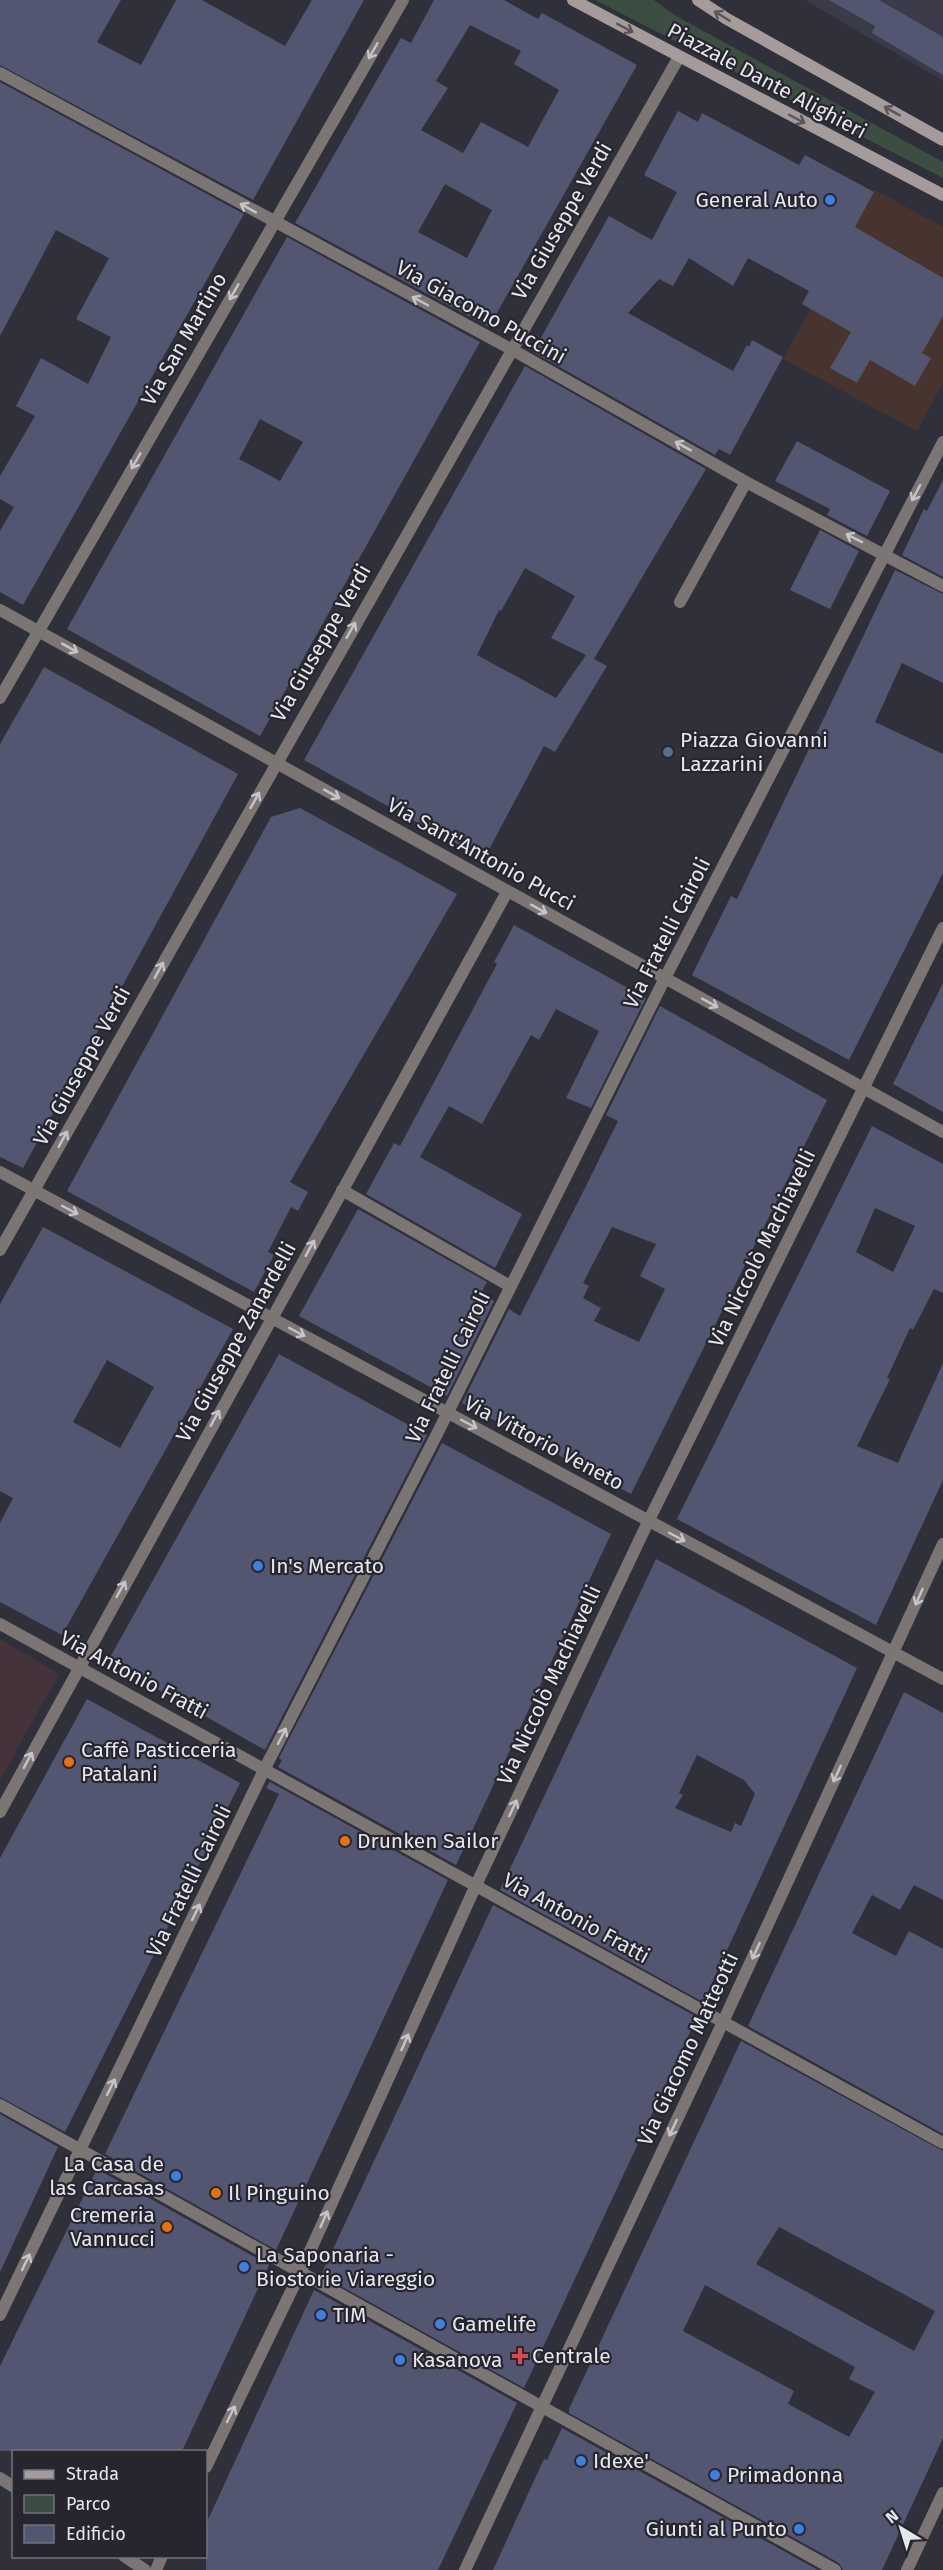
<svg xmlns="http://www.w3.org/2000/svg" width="943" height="2570" viewBox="0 0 943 2570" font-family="'Fira Sans',sans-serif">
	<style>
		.commercial { fill: #45333b }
		.built { fill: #3b3a49 }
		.education { fill: #47342e }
		.green { fill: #3b4e41 }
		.building { fill: #535670; fill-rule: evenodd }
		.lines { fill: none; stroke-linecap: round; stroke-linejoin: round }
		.lane { stroke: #7b7574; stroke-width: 12 }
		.street { stroke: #7b7574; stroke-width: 12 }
		.secondary { stroke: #a59b9a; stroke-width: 12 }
		.oneway { stroke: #59555a }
		.oneway2 { stroke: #c6c4c9 }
		.shop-dot { fill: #3f7fe0; stroke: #27262f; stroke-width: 2 }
		.service-dot { fill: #5c6f8a; stroke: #27262f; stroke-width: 2 }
		.food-dot { fill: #e8710a; stroke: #27262f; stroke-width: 2 }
		.health-dot { fill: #e0444e; stroke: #27262f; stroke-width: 2 }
		.labels { text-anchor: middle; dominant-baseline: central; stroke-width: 4.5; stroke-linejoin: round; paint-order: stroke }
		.street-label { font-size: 21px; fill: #e6e6ed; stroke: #27262f }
		.poi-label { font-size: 21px; fill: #e6e6ed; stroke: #27262f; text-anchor: start }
	</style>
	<rect width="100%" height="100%" fill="#30303a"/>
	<path class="commercial" d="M0,1639L59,1674L0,1780Z"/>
	<path class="built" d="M805,0H943V81Z"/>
	<path class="education" d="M875,190L943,227V383L917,431L783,359Z"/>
	<path class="green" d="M595,0H654L676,16L943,162V178Z"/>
	<g class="building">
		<path d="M0,0H121L97,42L141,65L176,0H202L285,46L312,0H364L253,200L0,65Z"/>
		<path d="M434,0H504L538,19L542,13L637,65L489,327L295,223L401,38L411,43ZM470,25L521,51L514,64L559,90L528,147L481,122L463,153L421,130L448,88L436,81ZM445,184L492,210L467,258L418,232Z"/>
		<path d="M829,0H879L943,37V75L872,33L875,26Z"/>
		<path d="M0,82L244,214L23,605L0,592V531L14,507L0,499V476L35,416L16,406L41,358L88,384L111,337L76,319L109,258L56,230L0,336Z"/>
		<path d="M678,111L698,122L702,113L799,165L805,155L874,192L855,227L943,278V316L922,353L931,358L915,386L870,360L857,383L830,368L851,332L802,304L809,291L748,258L733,286L689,258L673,286L659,279L628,313L733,371L747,345L749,347L752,340L783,357L730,455L719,449L715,455L533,352L609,216L652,240L677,192L644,175Z"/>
		<path d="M287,237L480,342L260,736L67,629ZM260,419L303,442L280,481L239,459Z"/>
		<path d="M525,366L706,469L594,659L607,666L555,752L544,746L484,859L304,760ZM525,568L575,596L551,638L586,655L556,698L477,655L499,610L501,611Z"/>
		<path d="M797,441L890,491L867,536L827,515L830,509L775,481Z"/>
		<path d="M943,480V577L902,555L924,509L927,511Z"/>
		<path d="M820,530L859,551L830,609L790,590Z"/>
		<path d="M895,570L943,594V683L902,663L875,722L943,754V873L849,1060L692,975L731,896L737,899Z"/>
		<path d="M44,667L238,774L23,1168L0,1157V744Z"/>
		<path d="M300,808L457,894L290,1182L308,1192L298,1211L291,1207L268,1252L274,1255L254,1292L67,1191L271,817Z"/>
		<path d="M514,925L646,998L591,1108L566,1098L599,1031L556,1009L539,1040L531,1035L482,1124L449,1106L420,1157L522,1214L495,1268L366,1194L394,1143L400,1146L497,964L494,962Z"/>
		<path d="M943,983V1112L893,1084Z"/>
		<path d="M660,1006L827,1100L631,1494L462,1403L509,1309L520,1316L583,1192L618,1121L606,1115ZM612,1227L656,1244L640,1276L665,1289L639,1342L594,1321L601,1308L583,1298L589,1286L583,1283Z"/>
		<path d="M872,1126L943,1164V1293L934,1289L913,1330L910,1328L887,1378L890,1379L857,1446L898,1463L943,1363V1480L876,1625L677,1519ZM875,1208L915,1226L893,1272L856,1252Z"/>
		<path d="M358,1209L487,1282L481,1293L494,1301L447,1396L299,1316Z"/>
		<path d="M43,1227L233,1329L62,1635L0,1602V1523L13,1498L0,1491V1304ZM107,1360L154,1387L120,1448L73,1422Z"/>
		<path d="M279,1354L427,1435L265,1750L108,1661Z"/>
		<path d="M442,1443L611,1534L456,1865L278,1767L282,1760L279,1758Z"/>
		<path d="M656,1559L857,1668L703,2002L500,1890ZM697,1755L744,1780L755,1794L741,1826L735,1823L731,1832L675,1808L683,1795L679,1793Z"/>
		<path d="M904,1692L943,1713V1900L914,1885L900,1910L872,1895L852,1933L896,1956L909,1931L943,1949V2134L748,2026Z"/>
		<path d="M87,1699L240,1783L65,2132L0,2097V1858Z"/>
		<path d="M270,1782L448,1880L276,2250L105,2154L279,1794L266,1788Z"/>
		<path d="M493,1905L697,2017L524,2388L321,2275Z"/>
		<path d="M741,2041L943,2151V2438L882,2570H843L839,2563L569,2413V2409ZM779,2227L935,2311L914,2351L756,2264ZM705,2285L855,2367L849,2379L875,2392L849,2437L788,2404L794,2391L683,2331Z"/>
		<path d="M0,2114L58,2147L0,2272Z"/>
		<path d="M97,2169L269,2265L182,2451H0V2366Z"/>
		<path d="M314,2290L517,2403L438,2570H206V2524Z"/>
		<path d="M562,2428L818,2570H493L544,2459L547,2460Z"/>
	</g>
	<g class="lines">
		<path class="lane" d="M680,602L746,482"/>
		<g class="street">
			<path d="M0,73L511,349L746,482L943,586"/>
			<path d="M0,610L943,1132"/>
			<path d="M0,698L403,0"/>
			<path d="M0,1172L943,1679"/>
			<path d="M342,1190L510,1286"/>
			<path d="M0,1250L679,57"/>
			<path d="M0,1624L943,2143"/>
			<path d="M0,1812L507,892"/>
			<path d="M0,2105L835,2570"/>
			<path d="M0,2315L265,1768L437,1434L665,978L943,442"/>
			<path d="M206,2467L301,2271L476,1885L648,1522L943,928"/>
			<path d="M0,2478L14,2487"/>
			<path d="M124,2556L145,2570"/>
			<path d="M156,2570L162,2556"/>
			<path d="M465,2570L723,2022L943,1544"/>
			<path d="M907,2570L943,2493"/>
		</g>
		<g class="secondary">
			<path d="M573,0L943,195"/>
			<path d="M698,0L727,19L943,140"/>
		</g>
	</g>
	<defs><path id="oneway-shaft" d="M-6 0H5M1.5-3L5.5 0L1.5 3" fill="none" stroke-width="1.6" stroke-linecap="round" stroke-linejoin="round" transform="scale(1.5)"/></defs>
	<g class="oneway">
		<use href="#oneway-shaft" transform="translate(722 16) rotate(-148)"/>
		<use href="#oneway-shaft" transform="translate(625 28) rotate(28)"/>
		<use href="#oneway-shaft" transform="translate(892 111) rotate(-151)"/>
		<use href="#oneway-shaft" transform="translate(797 119) rotate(28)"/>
	</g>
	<g class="oneway2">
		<use href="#oneway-shaft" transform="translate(373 51) rotate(120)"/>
		<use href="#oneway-shaft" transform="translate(248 208) rotate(-151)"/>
		<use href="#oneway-shaft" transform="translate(234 292) rotate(120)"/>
		<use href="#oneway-shaft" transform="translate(420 301) rotate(-152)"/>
		<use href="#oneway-shaft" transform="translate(683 446) rotate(-151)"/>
		<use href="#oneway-shaft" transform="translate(136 461) rotate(120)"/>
		<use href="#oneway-shaft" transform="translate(916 493) rotate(118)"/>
		<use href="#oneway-shaft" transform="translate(854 538) rotate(-153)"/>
		<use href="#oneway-shaft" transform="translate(351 630) rotate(-60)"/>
		<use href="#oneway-shaft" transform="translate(70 648) rotate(29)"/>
		<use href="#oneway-shaft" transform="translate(332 794) rotate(29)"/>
		<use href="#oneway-shaft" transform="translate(255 800) rotate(-61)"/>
		<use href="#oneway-shaft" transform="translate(539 909) rotate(29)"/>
		<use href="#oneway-shaft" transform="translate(159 970) rotate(-61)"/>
		<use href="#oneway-shaft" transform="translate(710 1003) rotate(29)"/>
		<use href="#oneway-shaft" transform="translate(63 1139) rotate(-61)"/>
		<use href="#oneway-shaft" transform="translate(70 1210) rotate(28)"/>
		<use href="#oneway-shaft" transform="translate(310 1248) rotate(-61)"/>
		<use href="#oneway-shaft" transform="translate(297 1332) rotate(28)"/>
		<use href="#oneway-shaft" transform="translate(215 1418) rotate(-61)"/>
		<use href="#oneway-shaft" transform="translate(469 1424) rotate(28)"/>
		<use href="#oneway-shaft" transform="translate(677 1537) rotate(28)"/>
		<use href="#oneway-shaft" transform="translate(121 1589) rotate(-61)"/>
		<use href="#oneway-shaft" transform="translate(919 1597) rotate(114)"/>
		<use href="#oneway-shaft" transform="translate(282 1736) rotate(-63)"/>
		<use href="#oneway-shaft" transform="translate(28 1760) rotate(-62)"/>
		<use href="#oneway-shaft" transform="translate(837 1774) rotate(115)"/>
		<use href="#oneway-shaft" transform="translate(513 1808) rotate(-65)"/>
		<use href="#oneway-shaft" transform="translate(196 1912) rotate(-64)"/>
		<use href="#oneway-shaft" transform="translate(756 1951) rotate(115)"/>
		<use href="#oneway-shaft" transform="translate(405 2042) rotate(-66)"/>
		<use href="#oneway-shaft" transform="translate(111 2087) rotate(-64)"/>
		<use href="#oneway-shaft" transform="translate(673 2128) rotate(115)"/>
		<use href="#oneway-shaft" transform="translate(324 2219) rotate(-66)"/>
		<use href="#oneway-shaft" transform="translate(26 2262) rotate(-64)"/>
		<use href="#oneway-shaft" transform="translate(231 2414) rotate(-64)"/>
	</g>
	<g class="shop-dot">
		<circle cx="830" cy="200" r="6"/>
		<circle cx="258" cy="1566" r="6"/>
		<circle cx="176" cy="2176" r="6"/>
		<circle cx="244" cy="2267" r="6"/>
		<circle cx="321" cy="2315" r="6"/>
		<circle cx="440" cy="2324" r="6"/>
		<circle cx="400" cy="2360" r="6"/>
		<circle cx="581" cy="2461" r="6"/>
		<circle cx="715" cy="2475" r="6"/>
		<circle cx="799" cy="2529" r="6"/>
	</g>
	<circle class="service-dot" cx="668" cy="752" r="6"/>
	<g class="food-dot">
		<circle cx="69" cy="1762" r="6"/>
		<circle cx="345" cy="1841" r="6"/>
		<circle cx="216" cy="2193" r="6"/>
		<circle cx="167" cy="2227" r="6"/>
	</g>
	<path class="health-dot" d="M517 2347h6v6h6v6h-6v6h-6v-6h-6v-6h6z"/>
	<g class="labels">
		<g class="street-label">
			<text transform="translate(767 81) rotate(28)">Piazzale Dante Alighieri</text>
			<text transform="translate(562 221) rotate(-60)">Via Giuseppe Verdi</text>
			<text transform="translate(481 312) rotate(29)">Via Giacomo Puccini</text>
			<text transform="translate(184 339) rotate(-60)">Via San Martino</text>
			<text transform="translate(321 643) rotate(-60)">Via Giuseppe Verdi</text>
			<text transform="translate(481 854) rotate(29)">Via Sant'Antonio Pucci</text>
			<text transform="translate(667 933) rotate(-63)">Via Fratelli Cairoli</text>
			<text transform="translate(82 1066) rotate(-61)">Via Giuseppe Verdi</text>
			<text transform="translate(762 1248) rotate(-64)">Via Niccolò Machiavelli</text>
			<text transform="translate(236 1342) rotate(-61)">Via Giuseppe Zanardelli</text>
			<text transform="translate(448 1367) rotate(-64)">Via Fratelli Cairoli</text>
			<text transform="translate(544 1443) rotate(28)">Via Vittorio Veneto</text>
			<text transform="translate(134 1675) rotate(28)">Via Antonio Fratti</text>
			<text transform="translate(549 1685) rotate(-65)">Via Niccolò Machiavelli</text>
			<text transform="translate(189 1881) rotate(-64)">Via Fratelli Cairoli</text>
			<text transform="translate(576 1918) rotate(29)">Via Antonio Fratti</text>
			<text transform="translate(688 2049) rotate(-65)">Via Giacomo Matteotti</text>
		</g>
		<g class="poi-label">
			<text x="818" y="200" text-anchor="end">General Auto</text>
			<text x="680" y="740">Piazza Giovanni<tspan x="680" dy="24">Lazzarini</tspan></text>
			<text x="270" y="1566">In's Mercato</text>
			<text x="81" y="1750">Caffè Pasticceria<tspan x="81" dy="24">Patalani</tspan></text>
			<text x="357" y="1841">Drunken Sailor</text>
			<text x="164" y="2164" text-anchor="end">La Casa de<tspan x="164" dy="24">las Carcasas</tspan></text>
			<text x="228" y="2193">Il Pinguino</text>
			<text x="155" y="2215" text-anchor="end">Cremeria<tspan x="155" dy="24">Vannucci</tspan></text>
			<text x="256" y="2255">La Saponaria -<tspan x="256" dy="24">Biostorie Viareggio</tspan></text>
			<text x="333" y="2315">TIM</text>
			<text x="452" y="2324">Gamelife</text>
			<text x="532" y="2356">Centrale</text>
			<text x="412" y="2360">Kasanova</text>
			<text x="593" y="2461">Idexe'</text>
			<text x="727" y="2475">Primadonna</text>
			<text x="787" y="2529" text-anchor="end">Giunti al Punto</text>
		</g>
	</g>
	<rect x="12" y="2450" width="195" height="108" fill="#27262f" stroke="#73737b" stroke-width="1.5"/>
	<rect x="24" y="2470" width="30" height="9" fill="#a59b9a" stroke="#73737b" stroke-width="1.5"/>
	<text x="66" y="2480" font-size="18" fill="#e6e6ed">Strada</text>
	<rect x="24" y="2495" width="30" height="18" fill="#3b4e41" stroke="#73737b" stroke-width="1.5"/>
	<text x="66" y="2510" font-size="18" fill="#e6e6ed">Parco</text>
	<rect x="24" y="2525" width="30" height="18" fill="#535670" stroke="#73737b" stroke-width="1.5"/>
	<text x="66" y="2540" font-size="18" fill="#e6e6ed">Edificio</text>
	<g transform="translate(901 2528) rotate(322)" stroke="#27262f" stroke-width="4.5" paint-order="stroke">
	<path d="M0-4.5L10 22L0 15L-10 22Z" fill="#e6e6ed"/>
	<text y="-9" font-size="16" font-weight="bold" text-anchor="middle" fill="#e6e6ed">N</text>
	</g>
</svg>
